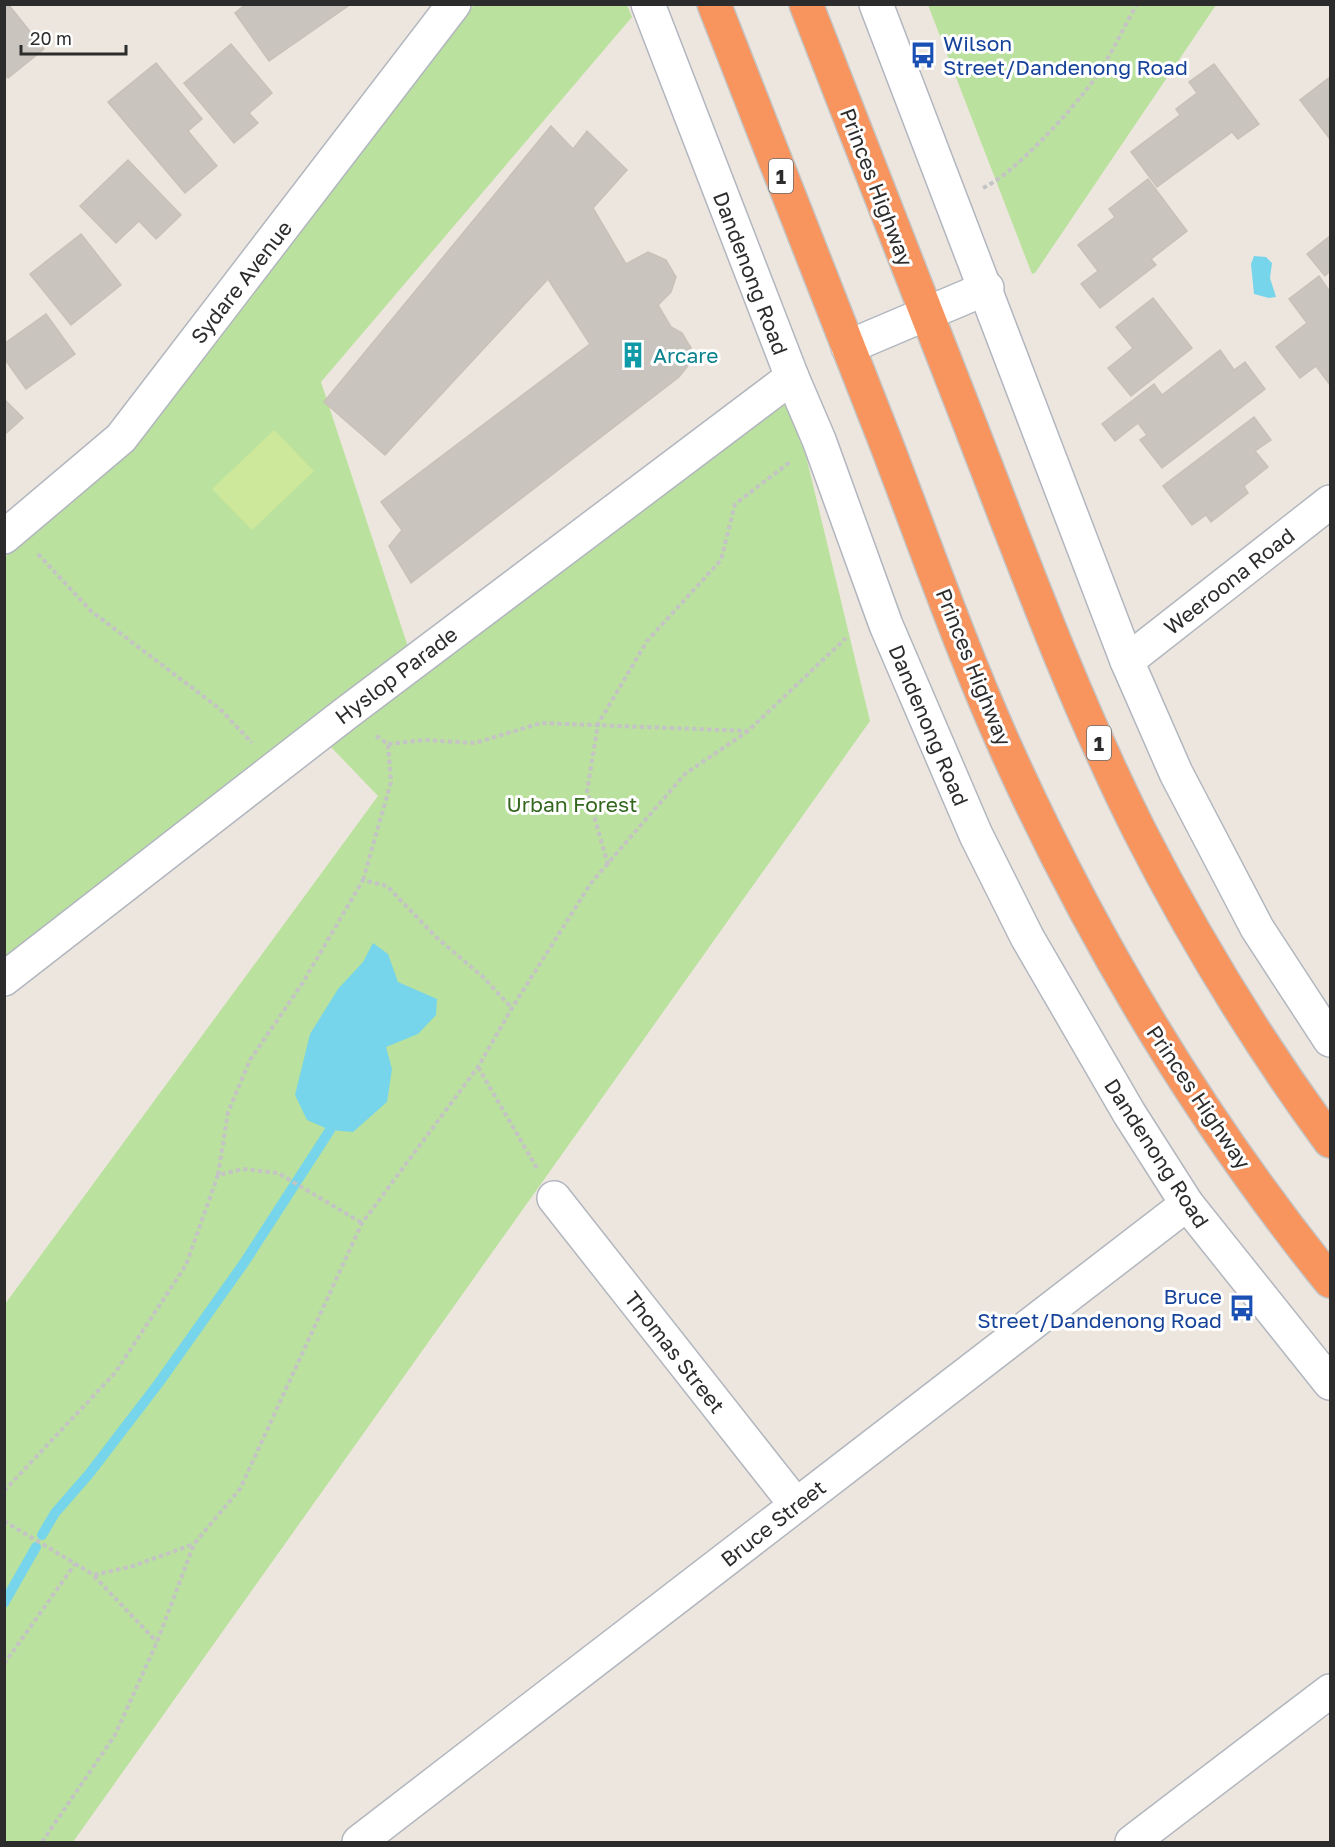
<svg xmlns="http://www.w3.org/2000/svg" width="1335" height="1847" viewBox="0 0 1335 1847" font-family="'Golos Text',sans-serif">
	<style>
		.green { fill: #bae19d }
		.pitch { fill: #cde89a }
		.water { fill: #76d5eb }
		.lines { fill: none; stroke-linecap: round; stroke-linejoin: round }
		.stream { stroke: #76d5eb; stroke-width: 10 }
		.building { fill: #c9c4bd; stroke: #c8c1b8; stroke-width: 1.5 }
		.street-casing { stroke: #b2b6bf; stroke-width: 36 }
		.highway-casing { stroke: #c4c4c4; stroke-width: 36 }
		.path { stroke: #c4c4c4; stroke-width: 4; stroke-dasharray: 4.5 3; stroke-linecap: butt }
		.street { stroke: #fff; stroke-width: 33 }
		.highway { stroke: #f8945e; stroke-width: 33 }
		.labels { text-anchor: middle; dominant-baseline: central; stroke-width: 6; stroke-linejoin: round; paint-order: stroke }
		.shield { fill: #fff; stroke: #6b6b6b; stroke-width: 1.5 }
		.shield-label { font-size: 20px; font-weight: bold; fill: #2c2c2c }
		.transit-label { font-size: 21px; fill: #164399; stroke: #fff; text-anchor: start }
		.street-label { font-size: 21px; fill: #2c2c2c; stroke: #fff }
		.culture-label { font-size: 21px; fill: #0d838f; stroke: #fff; text-anchor: start }
		.park-label { font-size: 21px; fill: #33671d; stroke: #fff }
	</style>
	<rect width="100%" height="100%" fill="#ede6df"/>
	<g class="green">
		<path d="M474,5H627L632,17L321,382L411,656L315,731L5,956L4,558L102,474Z"/>
		<path d="M928,5H1216L1035,273L1032,274Z"/>
		<path d="M783,395L806,456L870,721L73,1842H5V1304L378,796L330,746Z"/>
	</g>
	<path class="pitch" d="M274,430L314,471L252,530L212,489Z"/>
	<g class="water">
		<path d="M1254,256L1266,257L1272,263L1270,278L1276,297L1269,298L1254,294L1251,264Z"/>
		<path d="M373,943L388,954L398,982L437,999L436,1015L418,1034L386,1047L392,1069L387,1102L353,1132L330,1130L307,1120L295,1095L310,1034L338,989L363,962Z"/>
	</g>
	<g class="lines">
		<g class="stream">
			<path d="M42,1535L55,1513L89,1474L158,1384L244,1263L330,1130"/>
			<path d="M4,1603L36,1547"/>
		</g>
	</g>
	<g class="building">
		<path d="M4,4H8L44,49L8,78L4,74Z"/>
		<path d="M246,4H347L348,6L269,61L235,13Z"/>
		<path d="M231,44L272,93L249,113L258,123L234,143L184,83Z"/>
		<path d="M156,63L202,119L188,131L217,166L185,193L108,102Z"/>
		<path d="M1214,64L1259,124L1238,139L1232,132L1157,187L1131,152L1180,115L1176,109L1197,93L1189,82Z"/>
		<path d="M1330,77V139L1300,100Z"/>
		<path d="M551,126L573,149L587,131L627,170L593,208L626,264L648,252L666,260L676,277L671,292L658,305L671,327L682,333L691,348V362L679,377L411,583L389,546L402,530L381,502L590,344L548,279L385,455L324,402Z"/>
		<path d="M128,160L181,215L156,239L139,221L116,243L80,206Z"/>
		<path d="M1148,179L1187,231L1151,259L1156,265L1100,308L1081,284L1098,271L1078,245L1115,217L1109,209Z"/>
		<path d="M81,234L121,285L71,325L30,274Z"/>
		<path d="M1330,236V271L1325,276L1307,254Z"/>
		<path d="M1319,276L1330,292V385L1316,366L1300,378L1276,347L1307,323L1289,299Z"/>
		<path d="M1153,298L1192,348L1131,396L1108,368L1133,348L1116,327Z"/>
		<path d="M46,314L75,354L26,389L4,358V344Z"/>
		<path d="M1220,350L1234,370L1245,362L1265,389L1162,468L1140,440L1147,435L1138,423L1115,441L1102,424L1154,384L1162,395Z"/>
		<path d="M4,399L23,418L4,435Z"/>
		<path d="M1254,417L1271,440L1255,451L1268,467L1244,486L1248,493L1211,522L1206,515L1192,525L1163,486Z"/>
	</g>
	<g class="lines">
		<g class="street-casing">
			<g id="street">
				<path d="M648,4L792,377L819,440L886,625L976,835L1027,937L1129,1113L1187,1204L1330,1383"/>
				<path d="M876,4L1127,661L1176,773L1257,928L1330,1040"/>
				<path d="M848,347L987,288"/>
				<path d="M4,537L121,438L454,4"/>
				<path d="M1127,661L1330,502"/>
				<path d="M4,979L345,714L792,377"/>
				<path d="M554,1198L796,1505"/>
				<path d="M359,1842L1187,1204"/>
				<path d="M1132,1842L1330,1691"/>
			</g>
		</g>
		<g class="highway-casing">
			<g id="highway">
				<path d="M714,4C771,149 827,293 884,438C924,542 961,649 1007,751C1092,939 1200,1120 1330,1281"/>
				<path d="M806,4C860,144 915,282 969,422C1022,559 1073,698 1139,830C1194,938 1258,1043 1330,1141"/>
			</g>
		</g>
		<g class="path">
			<path d="M983,188C1014,174 1072,110 1093,81C1110,58 1122,30 1137,4"/>
			<path d="M38,554L91,611L220,709L252,743"/>
			<path d="M388,744L424,740L475,743L541,723L748,731"/>
			<path d="M608,865L587,791L598,724L647,641L721,560L735,504L790,462"/>
			<path d="M363,880L391,782L388,744L375,735"/>
			<path d="M478,1067L538,1170"/>
			<path d="M218,1175L228,1112L250,1060L302,984L363,880L387,886L436,937L483,977L512,1008"/>
			<path d="M4,1491L115,1373L186,1265L218,1175L243,1169L278,1173L362,1223"/>
			<path d="M4,1521L94,1575L133,1566L194,1544"/>
			<path d="M94,1576L157,1642"/>
			<path d="M4,1664L75,1564"/>
			<path d="M42,1842L115,1735L157,1642L194,1544L240,1489L362,1223L478,1067L512,1008L591,883L685,774L748,731L846,638"/>
		</g>
		<use href="#street" class="street"/>
		<use href="#highway" class="highway"/>
	</g>
	<defs>
		<g id="bus-bare" transform="scale(2.07)"><path d="M-5-6H5V4H4V6H2V4H-2V6H-4V4H-5ZM-3.5-4V0h7V-4ZM-3.5 1.2v1.5H-2V1.2ZM2 1.2v1.5H3.5V1.2Z" fill="#1a4fb4" stroke="#fff" stroke-width="2.5" paint-order="stroke"/></g>
		<g id="building-bare" transform="scale(2.07)"><path d="M-4-6H4V6H1V3H-1V6H-4ZM-2.5-4.3h1.7v1.8h-1.7ZM.8-4.3h1.7v1.8H.8ZM-2.5-1h1.7V.8h-1.7ZM.8-1h1.7V.8H.8Z" fill="#0f9aa8" stroke="#fff" stroke-width="2.5" paint-order="stroke"/></g>
	</defs>
	<g fill-rule="evenodd">
		<use href="#bus-bare" x="923" y="55"/>
		<use href="#building-bare" x="633" y="355"/>
		<use href="#bus-bare" x="1242" y="1308"/>
	</g>
	<g class="labels">
		<g class="shield">
			<rect x="769" y="159" width="24" height="34" rx="4.5"/>
			<rect x="1087" y="726" width="24" height="34" rx="4.5"/>
		</g>
		<g class="shield-label">
			<text x="781" y="176">1</text>
			<text x="1099" y="743">1</text>
		</g>
		<g class="transit-label">
			<text x="943" y="43">Wilson<tspan x="943" dy="24">Street/Dandenong Road</tspan></text>
			<text x="1222" y="1296" text-anchor="end">Bruce<tspan x="1222" dy="24">Street/Dandenong Road</tspan></text>
		</g>
		<g class="street-label">
			<text transform="translate(877 187) rotate(69)">Princes Highway</text>
			<text transform="translate(751 273) rotate(69)">Dandenong Road</text>
			<text transform="translate(241 282) rotate(-52)">Sydare Avenue</text>
			<text transform="translate(1229 581) rotate(-38)">Weeroona Road</text>
			<text transform="translate(974 667) rotate(68)">Princes Highway</text>
			<text transform="translate(396 675) rotate(-37)">Hyslop Parade</text>
			<text transform="translate(929 725) rotate(67)">Dandenong Road</text>
			<text transform="translate(1199 1097) rotate(56)">Princes Highway</text>
			<text transform="translate(1157 1153) rotate(57)">Dandenong Road</text>
			<text transform="translate(675 1352) rotate(52)">Thomas Street</text>
			<text transform="translate(773 1523) rotate(-38)">Bruce Street</text>
		</g>
		<g class="culture-label">
			<text x="653" y="355">Arcare</text>
		</g>
		<g class="park-label">
			<text x="572" y="804">Urban Forest</text>
		</g>
	</g>
	<rect width="1335" height="1847" fill="none" stroke="#2c2c2c" stroke-width="12"/>
	<path d="M21 45v9h105v-9" fill="none" stroke="#2c2c2c" stroke-width="3"/>
	<text x="30" y="45" font-size="18" fill="#2c2c2c" stroke="#ffffff" stroke-width="4.5" paint-order="stroke">20 m</text>
</svg>
